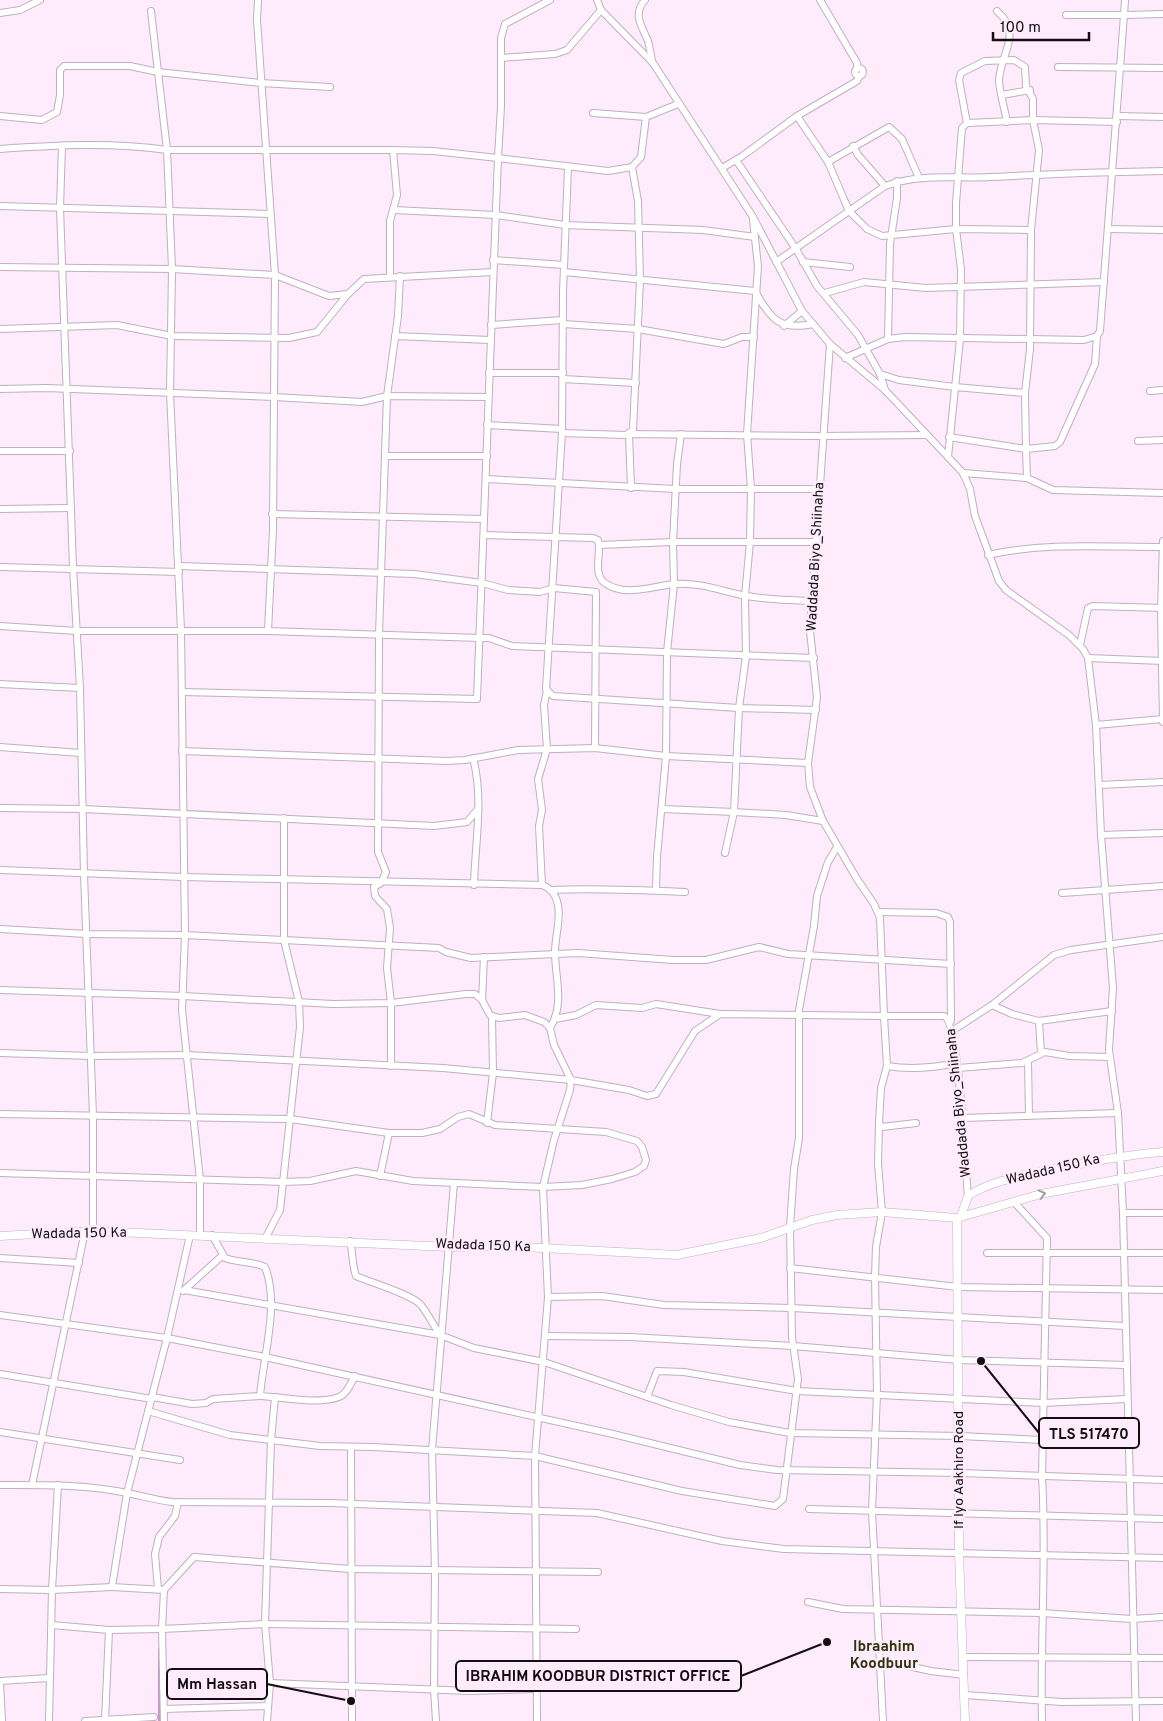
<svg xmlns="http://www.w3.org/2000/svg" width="1163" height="1721" viewBox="0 0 1163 1721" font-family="Overpass,sans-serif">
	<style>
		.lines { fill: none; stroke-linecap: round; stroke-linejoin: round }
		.stream { stroke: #c997c8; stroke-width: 2 }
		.minor-casing { stroke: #c0afbf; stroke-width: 8 }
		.tertiary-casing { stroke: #c0afbf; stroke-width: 9 }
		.minor { stroke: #fff; stroke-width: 6 }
		.tertiary { stroke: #fff; stroke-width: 8 }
		.oneway { stroke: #a19fa1 }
		.labels { text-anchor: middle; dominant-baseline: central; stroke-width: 5; stroke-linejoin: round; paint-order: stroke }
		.street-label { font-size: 14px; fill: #140e13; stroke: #feecfd }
		.neighbourhood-label { font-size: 15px; font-weight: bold; fill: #2d330b; stroke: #feecfd }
		.leader { fill: none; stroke: #140e13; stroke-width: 2 }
		.callout-dot { fill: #140e13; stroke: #feecfd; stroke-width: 2 }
		.callout { fill: #feecfd; stroke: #140e13; stroke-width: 2 }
		.callout-label { font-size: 15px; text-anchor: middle; font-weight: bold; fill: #140e13 }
	</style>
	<rect width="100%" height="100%" fill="#feecfd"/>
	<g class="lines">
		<path class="stream" d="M159,1721V1649"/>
		<g class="minor-casing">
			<g id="minor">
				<path d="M258,0L257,20L275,275L329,296L348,294L364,279L493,272"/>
				<path d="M597,0L601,10L653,63L753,217L802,311L830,344L885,390L963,473L970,489L975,516L999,581L1006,590L1069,635L1083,649L1088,658L1096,725L1101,835L1113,988L1109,1050L1118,1113L1123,1213L1136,1721"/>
				<path d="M645,0C632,15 642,26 648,41C650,48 651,55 652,62"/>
				<path d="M820,0L857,63V69"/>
				<path d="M151,11L167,150H393"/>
				<path d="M997,11C1023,34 1001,52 999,80C999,90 1005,110 1007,122"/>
				<path d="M0,13L20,10L40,0"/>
				<path d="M1066,15H1124L1125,0"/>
				<path d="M501,58L555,54L567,50L601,10"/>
				<path d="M1058,67L1163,68"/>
				<circle cx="859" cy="72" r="4"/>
				<path d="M1002,95L1030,90"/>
				<path d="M593,113L646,117"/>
				<path d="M0,116L42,120L57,112L60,95V70L64,66H130L158,72L261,83L330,87"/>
				<path d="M797,116L857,81L859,76"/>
				<path d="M1117,116L1163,117"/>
				<path d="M62,146L60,208L73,567L80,688L84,874L93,1116V1231"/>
				<path d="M853,146L858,155L885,186"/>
				<path d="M0,149C56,145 111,142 167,150L172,269L170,393L181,630L185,935L182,1010L200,1180V1234"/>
				<path d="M736,160L796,249L817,286L858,335L880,374L885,390"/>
				<path d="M828,162L889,127L902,139L919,178"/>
				<path d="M568,168L563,292L562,433L546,689L553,696L739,708L816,710"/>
				<path d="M722,168L741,157L797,116L828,162L849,211L867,229L882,236L956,229L1031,230"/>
				<path d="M0,206L270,214"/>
				<path d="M394,210L496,215L565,225L703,230L755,237"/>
				<path d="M753,220L758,266L747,434L751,489L750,542L745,596L746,656L739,708L734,812L786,815L823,821"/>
				<path d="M1109,229L1163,230"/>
				<path d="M493,260L564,265"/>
				<path d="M776,262L885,186C919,173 955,179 991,177C1048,174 1105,172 1163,171"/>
				<path d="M803,262L850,267"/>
				<path d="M0,267L172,269L275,275L274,397L362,402L387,396L398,316L400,276"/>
				<path d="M564,272L755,291C770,319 780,331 813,324"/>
				<path d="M390,277V221L397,195L393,150L433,151L498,158L501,106V38L505,24L550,0"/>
				<path d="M825,293L864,282L926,288L1104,282"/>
				<path d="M563,324L638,329L724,344L742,337H754"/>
				<path d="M491,325L563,320"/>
				<path d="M784,326L802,311"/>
				<path d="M0,329L117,325L172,336L289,338L317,332L348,294"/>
				<path d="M395,336L490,340"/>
				<path d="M1097,336L1095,364L1060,442L1055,446L1026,449L1027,478L1053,490L1163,493"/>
				<path d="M888,339L890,244L897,198V181"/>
				<path d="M830,344L811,612L810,631L817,697L808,763L810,787L823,821L857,879L874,904L880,918L884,1016H944C960,1023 965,1171 968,1196"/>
				<path d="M845,358L888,339L905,337L1084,340L1097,336L1100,331L1124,15L1163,14"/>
				<path d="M489,373H563"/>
				<path d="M880,374L899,380L955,387L1025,393L1030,349L1031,230L1039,150L1033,120V99L1026,86L1025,67L1014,60L985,61L961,73L959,80L967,123"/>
				<path d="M563,379L636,383"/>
				<path d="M0,389L47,388L274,397L273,530L268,631"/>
				<path d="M1150,391L1163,390"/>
				<path d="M487,425L562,429"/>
				<path d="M562,433L626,435L633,430L640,280L638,201L632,167"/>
				<path d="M949,437L1026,449L1025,393"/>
				<path d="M1138,441L1163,440"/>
				<path d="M0,451H70"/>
				<path d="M385,456H487"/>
				<path d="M948,457L960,339L961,269L956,229V203L962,128L967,123L1033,120L1117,122"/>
				<path d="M963,473L1027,478"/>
				<path d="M486,479L676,489H819"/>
				<path d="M631,488L629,434L822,436L927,435"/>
				<path d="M0,509L71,508"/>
				<path d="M272,514L484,519"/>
				<path d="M484,535L593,538L598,540C602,553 592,574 605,583C625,598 655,585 676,584C700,582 724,592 747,596C769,600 790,600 812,601"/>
				<path d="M1163,541L1161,611L1163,722"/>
				<path d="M599,545L673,542H816"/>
				<path d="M988,555C1045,542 1105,547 1163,547"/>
				<path d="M179,566L414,574L482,583L508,590L540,592L554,588L596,592L595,748"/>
				<path d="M0,567L179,572"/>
				<path d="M0,626L77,631H268L480,638H489L512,646L814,658"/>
				<path d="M1080,645L1088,608L1093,606L1163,608"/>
				<path d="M1088,658L1163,661"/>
				<path d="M0,684L80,688"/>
				<path d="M182,692L477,699L498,158L608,171L632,167L641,157L646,117L678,104"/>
				<path d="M1096,725L1163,719"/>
				<path d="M0,747L81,753"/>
				<path d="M182,751L447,761L465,760L518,750L595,748L666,756L808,763"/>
				<path d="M473,758C484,799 475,843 474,885"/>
				<path d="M1099,785L1163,782"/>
				<path d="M0,808L83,809L434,826L467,822L478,809"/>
				<path d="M663,809L734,812L725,853"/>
				<path d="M1101,835L1163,833"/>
				<path d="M0,870L183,877L542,885C551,888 556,895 558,905C561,919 555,937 555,952C555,978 565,1004 550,1028"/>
				<path d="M542,885L539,826L542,810L538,779L547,749L544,705L547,690"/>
				<path d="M551,890C596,888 640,890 685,892"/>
				<path d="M656,890L657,857L666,756L667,652L674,584L673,542L677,464L681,434"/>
				<path d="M1062,893L1163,886"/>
				<path d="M878,912L936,913L948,917L950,922L951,1021"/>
				<path d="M0,929L87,934L185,935L439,948L446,952L471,958L578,953L673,960H706L759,947L788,954L951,964"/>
				<path d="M484,957L482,1000L490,1015L499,1018L525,1015L544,1022L550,1028L554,1045L571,1080L570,1090L554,1140L543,1187L548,1297L535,1456L537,1721"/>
				<path d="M0,990L183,996L333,1004L391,1003L466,994H475L482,1000"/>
				<path d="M992,1005L1012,1014L1039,1021L1112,1011"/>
				<path d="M555,1019L576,1015L596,1005L642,1008L656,1004L720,1014"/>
				<path d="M1039,1021L1041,1053"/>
				<path d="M952,1031L992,1005L1054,955L1071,950L1163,937"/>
				<path d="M0,1053L91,1056L187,1055L443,1068L571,1080L629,1090L647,1096L656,1094L695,1031L720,1014L884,1016L887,1066C911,1070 933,1068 957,1063"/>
				<path d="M1028,1062L1029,1116"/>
				<path d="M391,1066V1003L387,968L390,928L387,909L375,896L374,887L381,883L386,872L378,852L379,635L387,396L488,397"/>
				<path d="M887,1066L881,1088L879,1123L882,1127L916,1123"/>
				<path d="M958,1068L1022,1063L1045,1052L1069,1056L1110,1057"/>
				<path d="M0,1114L290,1119L389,1133H422L440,1129L458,1117L469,1114L495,1125L606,1132L637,1141L642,1147L646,1160L644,1166L635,1172L612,1179L582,1185L543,1187L413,1181L356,1171L310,1181L283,1182L0,1173"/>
				<path d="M962,1118L1118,1113"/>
				<path d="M487,1123L493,1073L492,1017"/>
				<path d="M879,1123L878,1164L882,1212L876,1247L875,1276L877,1395L872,1511L883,1721"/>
				<path d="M380,1176L389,1133"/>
				<path d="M1014,1202L1047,1238L1042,1477C1047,1557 1040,1640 1042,1721"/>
				<path d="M1123,1213H1163"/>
				<path d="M212,1235L225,1258C239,1263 253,1261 265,1267C280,1304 263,1357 260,1396C284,1397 316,1405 339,1397C347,1394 351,1383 355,1376"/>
				<path d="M266,1237L280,1210L300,1027L299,1002L284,940V818"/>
				<path d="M350,1241C353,1253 352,1265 356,1276C372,1283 411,1294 421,1305C428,1314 434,1326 440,1335"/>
				<path d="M987,1253H1163"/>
				<path d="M0,1258L79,1263"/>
				<path d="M790,1268L958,1287L1163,1290"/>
				<path d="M184,1290L440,1335L474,1348L544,1362L671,1405L729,1422L790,1433L960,1436L1043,1440L1128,1439"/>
				<path d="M183,1291L223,1255"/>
				<path d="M548,1297L602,1296L664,1305L792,1308L1125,1326"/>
				<path d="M0,1315L167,1338L265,1357L613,1434L740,1465L777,1470L960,1473L1163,1480"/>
				<path d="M546,1336L630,1337L793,1346L959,1360L1126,1365"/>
				<path d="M0,1374L152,1399"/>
				<path d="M152,1397L192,1404L206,1403L213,1399L260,1396"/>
				<path d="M275,1397L271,1440L265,1624L576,1629"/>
				<path d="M647,1397L657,1371L684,1372L797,1391L1043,1403L1127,1399"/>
				<path d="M148,1411L230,1435L320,1446L373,1447L535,1456L682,1491L775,1506L783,1499L798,1379L792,1337L790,1227L794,1169L799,1138V1010L814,926L817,896L828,862L837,847"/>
				<path d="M0,1432L180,1460"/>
				<path d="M351,1448L352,1721"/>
				<path d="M0,1485C42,1485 86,1484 127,1493C142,1496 156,1500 172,1502L329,1503L597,1513L722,1541L784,1549L1163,1558"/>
				<path d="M32,1485L85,1231"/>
				<path d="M58,1485L52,1590L112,1587L127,1493L167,1338L190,1235"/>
				<path d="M809,1509L1163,1519"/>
				<path d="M112,1587L164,1590L194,1557L350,1569L598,1572"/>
				<path d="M0,1589L52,1590L49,1721"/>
				<path d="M158,1589L155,1554L159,1537L175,1516L178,1502"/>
				<path d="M164,1590L162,1629L164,1721"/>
				<path d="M808,1602L843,1609L1042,1613L1132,1619L1163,1617"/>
				<path d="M52,1625L109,1630L105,1721"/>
				<path d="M109,1630L162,1629L265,1624L270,1683L267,1721"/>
				<path d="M963,1657L1163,1658"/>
				<path d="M881,1660L931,1671L964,1675"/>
				<path d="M0,1681L49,1678"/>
				<path d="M0,1681L2,1721"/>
				<path d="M163,1687L270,1683L470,1691L535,1689"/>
				<path d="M965,1695L1062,1702L1163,1701"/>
				<path d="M164,1709L268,1706"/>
				<path d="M85,1721L154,1717"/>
				<path d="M436,1721L434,1689L435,1571L432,1450L454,1183"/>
			</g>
		</g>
		<g class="tertiary-casing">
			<g id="tertiary">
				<path d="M961,1216L968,1196C989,1182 1016,1177 1041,1172C1082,1163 1122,1155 1163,1152"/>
				<path d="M957,1218L959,1553L965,1721"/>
				<path d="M0,1236L93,1231L450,1247L505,1246L677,1255L761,1238L812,1220L837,1215L882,1212L957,1218L1041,1194L1163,1171"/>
			</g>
		</g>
		<use href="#minor" class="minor"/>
		<use href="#tertiary" class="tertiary"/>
	</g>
	<defs><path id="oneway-chevron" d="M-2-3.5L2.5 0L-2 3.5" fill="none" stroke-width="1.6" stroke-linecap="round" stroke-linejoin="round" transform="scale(1.25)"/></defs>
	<use class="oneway" href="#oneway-chevron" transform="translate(1042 1194) rotate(-14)"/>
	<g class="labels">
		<g class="street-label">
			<text transform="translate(816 557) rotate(-87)">Waddada Biyo_Shiinaha</text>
			<text transform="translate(959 1103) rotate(-96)">Waddada Biyo_Shiinaha</text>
			<text transform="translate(1053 1170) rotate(-13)">Wadada 150 Ka</text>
			<text transform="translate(79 1234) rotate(-1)">Wadada 150 Ka</text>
			<text transform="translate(483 1246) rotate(2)">Wadada 150 Ka</text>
			<text transform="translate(959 1470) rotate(-90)">If Iyo Aakhiro Road</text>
		</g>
		<g class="neighbourhood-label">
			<text x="884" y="1647">Ibraahim<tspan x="884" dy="17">Koodbuur</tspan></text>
		</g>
	</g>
	<path class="leader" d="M981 1361L1039 1433M827 1642L741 1676M351 1701L267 1684"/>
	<g class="callout-dot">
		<circle cx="981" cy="1361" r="5"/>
		<circle cx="827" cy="1642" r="5"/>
		<circle cx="351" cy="1701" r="5"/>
	</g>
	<g class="callout">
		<rect x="1039" y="1418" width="100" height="30" rx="5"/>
		<rect x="456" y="1661" width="285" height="30" rx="5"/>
		<rect x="167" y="1669" width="100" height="30" rx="5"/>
	</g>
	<g class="callout-label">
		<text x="1089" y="1439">TLS 517470</text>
		<text x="598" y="1681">IBRAHIM KOODBUR DISTRICT OFFICE</text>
		<text x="217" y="1689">Mm Hassan</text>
	</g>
	<path d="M993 32v8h96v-8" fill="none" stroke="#140e13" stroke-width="2.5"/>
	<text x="1000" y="32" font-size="15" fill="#140e13" stroke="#feecfd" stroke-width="4" paint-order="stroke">100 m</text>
</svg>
